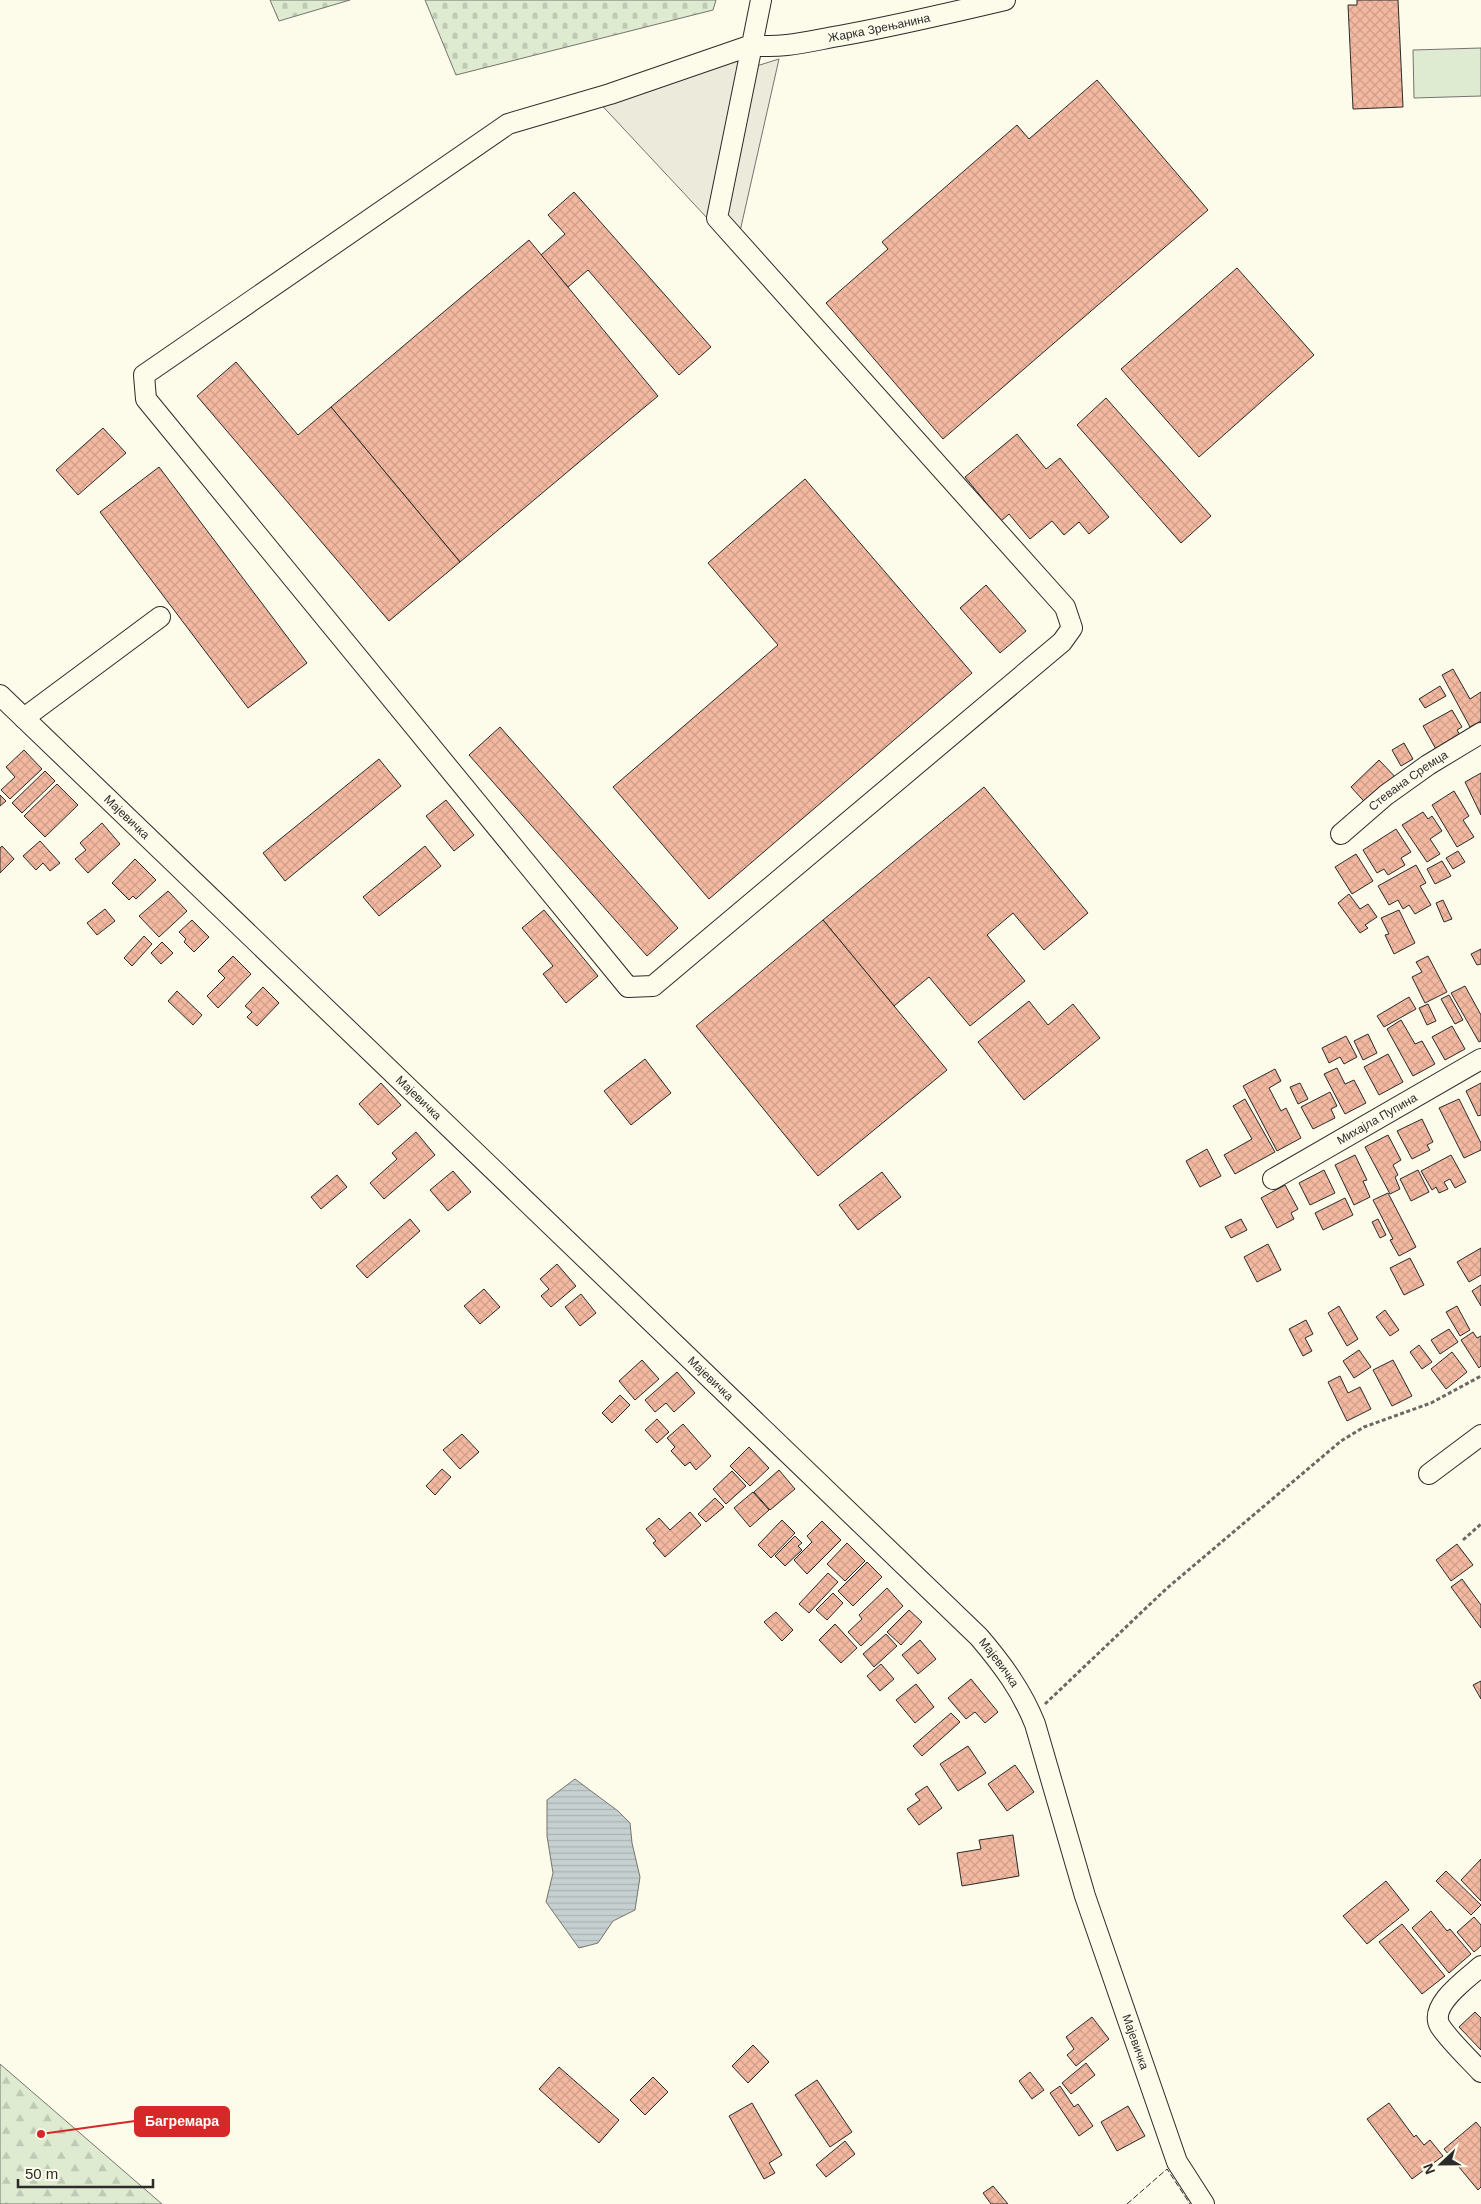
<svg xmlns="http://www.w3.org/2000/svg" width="1481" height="2204" viewBox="0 0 1481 2204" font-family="Arial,sans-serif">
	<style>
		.forest { fill: url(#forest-firs); stroke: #74746e }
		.cemetery { fill: url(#cemetery-stones); stroke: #74746e }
		.green { fill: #deebd1; stroke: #74746e }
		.parking { fill: #eceadb; stroke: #74746e }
		.water { fill: url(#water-rules); stroke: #74746e }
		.building { fill: url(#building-cross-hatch); stroke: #2b2b2b }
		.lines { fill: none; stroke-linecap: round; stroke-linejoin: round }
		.minor-casing { stroke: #2b2b2b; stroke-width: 22 }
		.path { stroke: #6a6964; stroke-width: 3; stroke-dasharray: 4 2.5; stroke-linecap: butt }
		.minor { stroke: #fdfbea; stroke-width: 20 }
		.fence { stroke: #2b2b2b; stroke-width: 1; stroke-dasharray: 6 2.5; stroke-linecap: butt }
		.labels { text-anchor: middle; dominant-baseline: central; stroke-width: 4; stroke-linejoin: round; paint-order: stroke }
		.street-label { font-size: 12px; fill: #2b2b2b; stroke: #fdfbea }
		.leader { fill: none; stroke: #d62828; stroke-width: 2 }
		.callout-dot { fill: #d62828; stroke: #fdfbea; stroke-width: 2 }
		.callout { fill: #d62828; stroke: #d62828; stroke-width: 2 }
		.callout-label { font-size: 14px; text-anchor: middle; font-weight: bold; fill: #fff }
	</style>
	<defs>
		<pattern id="forest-firs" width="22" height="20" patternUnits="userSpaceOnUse" patternTransform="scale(1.25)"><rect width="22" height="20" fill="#deebd1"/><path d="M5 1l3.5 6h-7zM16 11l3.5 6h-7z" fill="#bfcab4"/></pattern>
		<pattern id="cemetery-stones" width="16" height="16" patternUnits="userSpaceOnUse" patternTransform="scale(1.25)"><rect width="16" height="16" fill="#deebd1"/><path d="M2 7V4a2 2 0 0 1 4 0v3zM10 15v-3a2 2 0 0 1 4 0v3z" fill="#bfcab4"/></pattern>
		<pattern id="water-rules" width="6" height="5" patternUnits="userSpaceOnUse" patternTransform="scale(1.25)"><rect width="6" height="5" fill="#c7d0d0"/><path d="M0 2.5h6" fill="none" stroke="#abb3b3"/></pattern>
		<pattern id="building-cross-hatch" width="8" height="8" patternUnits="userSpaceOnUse" patternTransform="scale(1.25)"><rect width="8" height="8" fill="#f2b8a0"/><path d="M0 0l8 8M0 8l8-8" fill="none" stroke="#d09e8a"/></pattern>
	</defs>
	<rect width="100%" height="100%" fill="#fdfbea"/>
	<path class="forest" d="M0,2064L162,2204H0Z"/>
	<g class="cemetery">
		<path d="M270,0H350L279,21Z"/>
		<path d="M425,0H716L713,10L456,75Z"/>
	</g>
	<path class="green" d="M1481,48V96L1414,98L1413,50Z"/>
	<path class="parking" d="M730,51L747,69L779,59L736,249L595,98Z"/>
	<path class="water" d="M575,1779L618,1811L630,1823L632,1843L640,1877L635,1910L613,1921L598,1943L579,1948L546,1902L553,1873L547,1836V1800Z"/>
	<g class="building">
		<path d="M1357,0H1398L1403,107L1353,109L1348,5H1357Z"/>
		<path d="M1097,80L1208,210L943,439L826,303L888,249L882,242L1017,125L1029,139Z"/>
		<path d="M574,192L711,347L679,375L588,270L568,287L541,255L565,234L548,215Z"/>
		<path d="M529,240L658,396L460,562L331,407Z"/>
		<path d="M1237,268L1314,355L1199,457L1121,369Z"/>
		<path d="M236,362L298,435L331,407L460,562L389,621L197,396Z"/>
		<path d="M1106,398L1211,516L1181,543L1077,425Z"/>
		<path d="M103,428L126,453L78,495L56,470Z"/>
		<path d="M1017,434L1046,469L1060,458L1109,517L1089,534L1079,522L1064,535L1052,521L1030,539L1009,514L1001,521L965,477Z"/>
		<path d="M159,467L307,663L248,708L100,512Z"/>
		<path d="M805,479L972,673L709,899L613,787L778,645L708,563Z"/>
		<path d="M986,585L1026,631L1000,653L960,608Z"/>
		<path d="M1453,669L1470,699L1481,692V721L1470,727L1442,675Z"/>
		<path d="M1440,686L1446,696L1425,708L1419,699Z"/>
		<path d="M1452,710L1462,727L1457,730L1461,737L1437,751L1423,726Z"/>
		<path d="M500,727L678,928L647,956L469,755Z"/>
		<path d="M1404,743L1413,759L1401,766L1392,750Z"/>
		<path d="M24,750L42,769L10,799L1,790L15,777L6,767Z"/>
		<path d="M379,759L401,786L285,881L263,853Z"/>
		<path d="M1379,760L1400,782L1371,809L1351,787Z"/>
		<path d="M45,771L55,781L22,813L12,803Z"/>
		<path d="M1481,773V815L1465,782Z"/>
		<path d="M57,784L78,805L45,837L24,816Z"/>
		<path d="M984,787L1088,913L1044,950L1013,913L987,935L1025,981L970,1026L929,977L894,1006L823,920Z"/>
		<path d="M1454,791L1469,816L1463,820L1474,837L1457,847L1432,805Z"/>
		<path d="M0,795L6,801L0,806Z"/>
		<path d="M446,800L474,835L454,851L426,816Z"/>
		<path d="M1423,812L1428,819L1432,816L1442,831L1430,839L1440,854L1427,862L1402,825Z"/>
		<path d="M102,823L120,844L88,873L75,859L86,850L80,843Z"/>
		<path d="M1396,829L1411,852L1401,858L1405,865L1388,875L1384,869L1377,873L1363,850Z"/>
		<path d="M40,841L60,863L50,871L43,863L36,870L23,856Z"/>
		<path d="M2,846L14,859L0,873V848Z"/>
		<path d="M425,846L441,866L379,916L363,897Z"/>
		<path d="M1458,851L1465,862L1453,869L1446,858Z"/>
		<path d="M1356,854L1373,881L1352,894L1335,867Z"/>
		<path d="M135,859L156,880L136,899L133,896L129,900L112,883Z"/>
		<path d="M1442,861L1451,876L1435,884L1427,869Z"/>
		<path d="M1416,865L1426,883L1420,886L1431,905L1415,914L1409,905L1403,909L1398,900L1389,905L1378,886Z"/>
		<path d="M168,891L187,911L159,937L139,916Z"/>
		<path d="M1349,894L1360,909L1368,904L1377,917L1365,925L1368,928L1360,933L1338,903Z"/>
		<path d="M1443,900L1452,919L1444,922L1436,903Z"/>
		<path d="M105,909L115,921L97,935L87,923Z"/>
		<path d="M544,910L598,976L566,1003L543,974L553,966L522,928Z"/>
		<path d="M1399,910L1415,943L1394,954L1385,935L1389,934L1381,918Z"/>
		<path d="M192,920L209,937L194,952L184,942L186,939L179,932Z"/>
		<path d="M823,920L947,1070L818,1176L696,1026Z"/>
		<path d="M144,936L152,944L132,966L124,958Z"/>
		<path d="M162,942L173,953L161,964L151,953Z"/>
		<path d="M1481,949V964L1477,965L1471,954Z"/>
		<path d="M233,956L251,974L218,1008L207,996L225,978L218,971Z"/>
		<path d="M1428,956L1447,992L1425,1003L1412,977L1422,972L1416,962Z"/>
		<path d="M1465,986L1481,1015V1041L1479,1042L1451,993Z"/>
		<path d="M263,987L279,1003L257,1026L247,1017L252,1012L245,1006Z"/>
		<path d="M177,991L202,1015L193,1025L168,1001Z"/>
		<path d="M1449,995L1463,1020L1455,1024L1441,999Z"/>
		<path d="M1409,997L1416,1009L1384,1027L1377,1016Z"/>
		<path d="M1029,1001L1048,1025L1073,1004L1100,1038L1024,1100L978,1042Z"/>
		<path d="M1428,1004L1436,1021L1427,1025L1419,1008Z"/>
		<path d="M1401,1020L1415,1044L1422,1041L1435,1064L1413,1076L1387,1029Z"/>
		<path d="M1452,1026L1465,1049L1445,1060L1432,1037Z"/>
		<path d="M1368,1034L1377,1053L1363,1060L1354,1041Z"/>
		<path d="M1346,1036L1357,1057L1344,1064L1340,1057L1329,1063L1322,1048Z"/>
		<path d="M1388,1054L1403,1082L1379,1095L1364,1067Z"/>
		<path d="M645,1059L671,1093L631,1125L604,1091Z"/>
		<path d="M1337,1068L1345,1084L1354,1080L1366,1103L1345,1114L1324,1074Z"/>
		<path d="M1275,1069L1281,1081L1269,1088L1281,1111L1286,1108L1301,1138L1277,1151L1243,1086Z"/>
		<path d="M381,1083L401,1105L378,1125L359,1104Z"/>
		<path d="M1300,1083L1308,1099L1298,1104L1290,1087Z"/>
		<path d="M1481,1083V1115L1478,1116L1466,1091Z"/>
		<path d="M1330,1092L1337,1106L1331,1109L1335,1118L1313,1129L1301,1107Z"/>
		<path d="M1245,1099L1275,1152L1235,1174L1224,1155L1252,1139L1233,1106Z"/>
		<path d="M1459,1099L1481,1143V1150L1464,1158L1439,1108Z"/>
		<path d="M1422,1119L1433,1142L1427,1145L1430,1150L1412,1159L1397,1131Z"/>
		<path d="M416,1132L435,1155L384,1199L370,1183L397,1159L392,1153Z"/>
		<path d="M1388,1135L1401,1160L1393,1165L1398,1175L1395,1177L1400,1189L1390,1194L1365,1147Z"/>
		<path d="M1207,1149L1221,1176L1200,1187L1186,1161Z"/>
		<path d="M1355,1155L1367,1180L1363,1181L1370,1197L1354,1205L1335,1165Z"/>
		<path d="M1451,1155L1466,1182L1455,1188L1450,1179L1444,1182L1448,1189L1439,1193L1436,1187L1432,1190L1421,1171Z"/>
		<path d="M1324,1170L1335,1193L1310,1205L1299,1183Z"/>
		<path d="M1418,1170L1429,1192L1411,1201L1400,1179Z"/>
		<path d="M453,1171L471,1192L448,1211L430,1190Z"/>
		<path d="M882,1172L901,1197L858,1230L839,1205Z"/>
		<path d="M337,1175L347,1187L321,1209L311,1197Z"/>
		<path d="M1285,1185L1298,1209L1291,1213L1294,1219L1277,1228L1261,1198Z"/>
		<path d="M1388,1193L1416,1247L1399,1256L1390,1240L1393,1239L1373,1200Z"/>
		<path d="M1345,1198L1353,1215L1323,1230L1315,1213Z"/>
		<path d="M410,1219L420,1231L367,1278L356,1266Z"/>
		<path d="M1241,1219L1247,1230L1231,1238L1225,1227Z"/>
		<path d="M1378,1219L1386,1235L1380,1238L1372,1222Z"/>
		<path d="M1268,1244L1281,1270L1257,1282L1244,1257Z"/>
		<path d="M1481,1248V1275L1469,1282L1457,1262Z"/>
		<path d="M1410,1258L1424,1285L1404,1295L1390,1268Z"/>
		<path d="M557,1264L576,1286L551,1307L541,1296L549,1289L540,1279Z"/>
		<path d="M1481,1285V1306L1472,1291Z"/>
		<path d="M484,1289L500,1307L480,1324L464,1306Z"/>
		<path d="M581,1294L596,1313L580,1326L565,1307Z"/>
		<path d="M1339,1306L1358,1339L1347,1346L1328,1313Z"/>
		<path d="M1457,1306L1470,1330L1460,1336L1446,1312Z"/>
		<path d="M1385,1310L1399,1330L1390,1336L1376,1317Z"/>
		<path d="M1306,1320L1313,1334L1305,1338L1312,1351L1303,1356L1289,1329Z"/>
		<path d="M1449,1329L1458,1342L1440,1354L1431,1340Z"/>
		<path d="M1473,1332L1477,1338L1481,1336V1366L1479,1368L1461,1340Z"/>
		<path d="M1419,1345L1432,1362L1422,1369L1410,1352Z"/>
		<path d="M1359,1350L1371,1367L1354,1378L1343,1361Z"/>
		<path d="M1452,1352L1467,1372L1446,1389L1431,1369Z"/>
		<path d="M642,1360L659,1379L635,1400L619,1381Z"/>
		<path d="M1393,1360L1412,1396L1392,1406L1373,1370Z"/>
		<path d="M677,1372L695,1393L674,1412L666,1403L655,1412L645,1400Z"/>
		<path d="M1340,1376L1348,1393L1360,1387L1371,1409L1347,1421L1328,1382Z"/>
		<path d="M620,1395L630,1405L612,1423L602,1413Z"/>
		<path d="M657,1419L669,1432L657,1443L645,1430Z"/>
		<path d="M683,1424L711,1456L696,1470L690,1462L685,1466L671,1451L675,1447L667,1438Z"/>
		<path d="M462,1434L479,1452L460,1469L443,1450Z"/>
		<path d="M749,1447L769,1468L750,1486L730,1466Z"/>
		<path d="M442,1469L451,1477L435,1495L426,1486Z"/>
		<path d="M779,1470L795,1489L770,1510L754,1492Z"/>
		<path d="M732,1471L746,1486L726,1504L713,1489Z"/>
		<path d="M753,1492L769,1510L750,1527L734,1508Z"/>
		<path d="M715,1498L724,1507L706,1522L698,1514Z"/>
		<path d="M690,1512L701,1525L665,1557L653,1543L656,1541L646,1529L659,1518L670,1530Z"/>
		<path d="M782,1520L795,1533L771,1558L758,1545Z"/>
		<path d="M822,1521L841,1540L807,1574L794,1560L812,1542L807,1536Z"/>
		<path d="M795,1536L802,1543L798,1546L802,1550L785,1566L775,1556Z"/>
		<path d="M847,1543L865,1561L845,1581L827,1564Z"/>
		<path d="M1457,1544L1473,1565L1451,1581L1436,1560Z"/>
		<path d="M867,1562L882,1577L853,1606L838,1591Z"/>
		<path d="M828,1573L838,1582L809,1613L799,1604Z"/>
		<path d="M1462,1579L1481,1605V1628L1451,1587Z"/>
		<path d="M887,1588L903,1606L861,1646L848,1632L862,1619L859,1615Z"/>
		<path d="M833,1593L843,1603L827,1620L816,1610Z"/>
		<path d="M909,1610L922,1622L901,1645L887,1632Z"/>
		<path d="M776,1612L793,1630L782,1641L764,1622Z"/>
		<path d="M835,1624L857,1648L841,1663L819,1640Z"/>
		<path d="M886,1634L897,1646L874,1667L863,1654Z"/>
		<path d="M920,1640L936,1659L918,1674L902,1655Z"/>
		<path d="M881,1664L894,1679L880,1691L867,1676Z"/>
		<path d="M971,1679L998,1712L985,1723L975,1712L966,1719L948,1698Z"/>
		<path d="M1481,1681V1699L1473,1685Z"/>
		<path d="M916,1684L934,1707L915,1723L896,1700Z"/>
		<path d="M951,1713L960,1722L922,1756L913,1746Z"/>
		<path d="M968,1746L986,1773L958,1791L940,1764Z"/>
		<path d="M1015,1765L1034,1792L1007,1811L988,1784Z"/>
		<path d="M927,1786L942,1808L919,1825L907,1809L920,1800L915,1794Z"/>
		<path d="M1013,1835L1019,1876L962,1886L957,1853L981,1849L979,1840Z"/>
		<path d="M1481,1859V1901L1461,1880Z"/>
		<path d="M1446,1871L1481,1905L1471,1915L1436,1881Z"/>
		<path d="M1386,1881L1409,1910L1367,1944L1343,1916Z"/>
		<path d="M1431,1911L1447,1931L1450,1929L1471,1954L1449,1973L1412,1928Z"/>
		<path d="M1474,1917L1481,1925V1946L1474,1952L1457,1932Z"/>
		<path d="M1402,1924L1445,1976L1422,1994L1379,1942Z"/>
		<path d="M1475,2012L1481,2018V2050L1459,2027Z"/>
		<path d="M1092,2017L1109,2039L1076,2066L1067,2055L1074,2049L1066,2037Z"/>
		<path d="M753,2045L769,2062L748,2083L732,2066Z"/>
		<path d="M1086,2063L1095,2075L1071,2094L1062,2083Z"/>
		<path d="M559,2067L619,2120L599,2143L539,2089Z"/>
		<path d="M1030,2072L1044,2090L1032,2099L1019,2081Z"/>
		<path d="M653,2077L668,2092L645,2115L630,2100Z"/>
		<path d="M817,2080L852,2132L830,2147L795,2095Z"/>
		<path d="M1060,2086L1074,2107L1078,2104L1093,2126L1079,2136L1050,2093Z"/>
		<path d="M752,2103L782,2155L769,2163L775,2173L764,2179L729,2116Z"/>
		<path d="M1389,2103L1414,2137L1416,2135L1424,2145L1430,2140L1443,2156L1412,2179L1367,2119Z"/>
		<path d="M1128,2106L1145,2136L1117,2151L1101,2122Z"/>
		<path d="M1476,2122L1481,2128V2187L1478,2190L1444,2149Z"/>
		<path d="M845,2141L855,2154L826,2177L816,2165Z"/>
		<path d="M993,2186L1008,2204H991L983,2193Z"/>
	</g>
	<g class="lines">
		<g class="minor-casing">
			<g id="minor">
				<path id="s1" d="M761,0L752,45L717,218L1065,607L1072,628L1062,642L653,986L628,987L146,399L144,375L508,124L610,94L752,45C782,49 810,41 839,36C895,26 950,13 1005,0"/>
				<path id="s2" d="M0,695L979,1637C1002,1664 1022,1691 1035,1724L1085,1896L1177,2162L1204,2204"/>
				<path d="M24,718L160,617"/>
				<path id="s3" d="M1341,834L1386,795L1428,765L1481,733"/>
				<path id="s4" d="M1273,1179L1481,1059"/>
				<path d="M1429,1474L1481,1435"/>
				<path d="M1481,1966C1468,1978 1428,2005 1440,2026C1449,2040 1469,2059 1481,2072"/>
			</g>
		</g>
		<g class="path">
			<path d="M1463,1540L1481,1524"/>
			<path d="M1045,1704L1166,1589L1341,1441L1364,1427L1431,1403L1481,1376"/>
		</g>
		<use href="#minor" class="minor"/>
		<path class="fence" d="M1127,2204L1167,2169L1190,2204"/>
	</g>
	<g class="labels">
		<g class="street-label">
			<text stroke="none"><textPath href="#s1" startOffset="2955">Жарка Зрењанина</textPath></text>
			<text stroke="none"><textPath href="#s3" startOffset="86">Стевана Сремца</textPath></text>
			<text stroke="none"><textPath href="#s2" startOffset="176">Мајевичка</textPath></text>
			<text stroke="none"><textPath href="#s2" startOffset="581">Мајевичка</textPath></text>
			<text stroke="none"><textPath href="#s4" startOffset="120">Михајла Пупина</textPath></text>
			<text stroke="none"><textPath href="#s2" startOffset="986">Мајевичка</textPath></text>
			<text stroke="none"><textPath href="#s2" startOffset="1391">Мајевичка</textPath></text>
			<text stroke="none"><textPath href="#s2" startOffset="1796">Мајевичка</textPath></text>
		</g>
	</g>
	<path class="leader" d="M41 2134L135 2121"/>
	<circle class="callout-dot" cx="41" cy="2134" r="5"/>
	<rect class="callout" x="135" y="2107" width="94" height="29" rx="5"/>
	<g class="callout-label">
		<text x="182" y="2126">Багремара</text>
	</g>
	<g transform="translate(1441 2164) rotate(248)" stroke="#fdfbea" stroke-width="4" paint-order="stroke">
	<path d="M0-4L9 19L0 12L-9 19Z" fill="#2b2b2b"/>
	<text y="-8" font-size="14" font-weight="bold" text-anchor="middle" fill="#2b2b2b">N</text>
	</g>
	<path d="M18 2179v8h135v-8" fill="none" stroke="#2b2b2b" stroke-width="2.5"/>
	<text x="25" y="2179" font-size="15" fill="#2b2b2b" stroke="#fdfbea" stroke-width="4" paint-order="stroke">50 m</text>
</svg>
